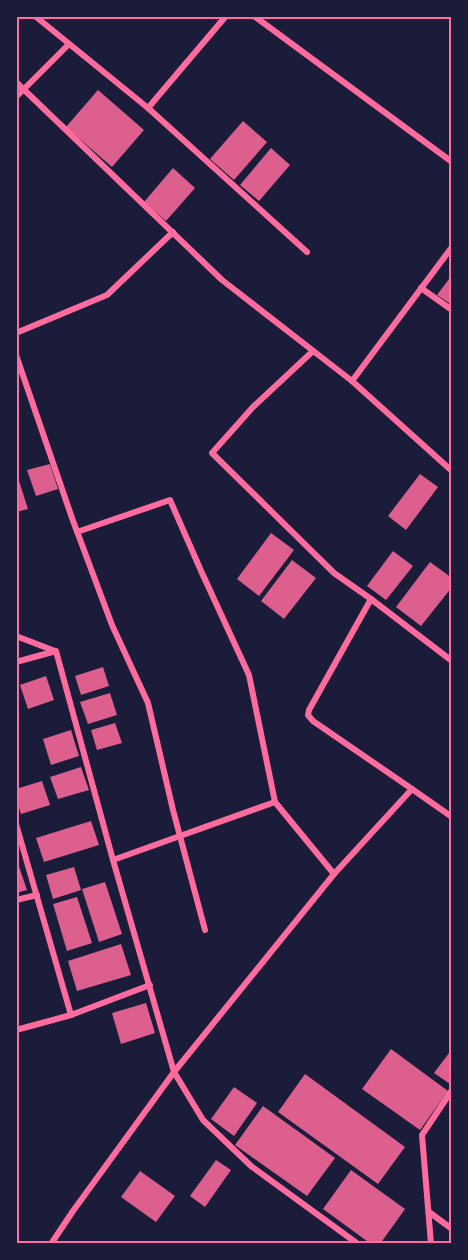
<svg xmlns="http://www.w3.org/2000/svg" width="468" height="1260" viewBox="0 0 468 1260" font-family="Rubik,sans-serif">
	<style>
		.building { fill: #dd5f8e }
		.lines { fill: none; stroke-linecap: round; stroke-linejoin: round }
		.minor { stroke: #ff6b9d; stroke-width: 6 }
		.neatline { fill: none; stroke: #ff6b9d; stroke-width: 2 }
	</style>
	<rect width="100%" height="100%" fill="#1b1b3a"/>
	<g class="building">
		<path d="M98,90L144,130L112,167L66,127Z"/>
		<path d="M243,121L267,142L234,180L210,159Z"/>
		<path d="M271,148L290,165L259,201L240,185Z"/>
		<path d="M173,168L195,188L166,221L144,202Z"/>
		<path d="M452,275V305L437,295Z"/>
		<path d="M50,464L58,489L36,496L27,470Z"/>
		<path d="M420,474L438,487L406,530L388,516Z"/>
		<path d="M19,481L28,509L16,512V482Z"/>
		<path d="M271,533L294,550L259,596L237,579Z"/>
		<path d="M393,551L413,566L386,600L367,586Z"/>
		<path d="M292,560L316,578L284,619L261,601Z"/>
		<path d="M430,562L452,578V587L421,626L396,607Z"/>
		<path d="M103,667L109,686L81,695L75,676Z"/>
		<path d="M46,676L54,700L28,709L20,685Z"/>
		<path d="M110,693L117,715L88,724L80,702Z"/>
		<path d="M115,723L122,743L97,750L91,730Z"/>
		<path d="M71,730L79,756L51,765L43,739Z"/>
		<path d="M81,767L89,790L58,799L50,777Z"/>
		<path d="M42,781L50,805L21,814L16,798V789Z"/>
		<path d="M91,821L99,845L44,862L36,838Z"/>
		<path d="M16,858L27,890L16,893Z"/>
		<path d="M74,867L81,890L53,899L46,875Z"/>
		<path d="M105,882L122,934L99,942L82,889Z"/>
		<path d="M77,897L92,943L67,951L53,904Z"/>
		<path d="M121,944L131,975L77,991L68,961Z"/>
		<path d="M146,1003L155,1033L121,1044L112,1013Z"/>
		<path d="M391,1049L448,1091L420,1130L362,1089Z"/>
		<path d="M452,1049V1081L450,1084L434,1073Z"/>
		<path d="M305,1074L405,1147L378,1184L278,1112Z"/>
		<path d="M234,1087L257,1103L234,1136L211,1119Z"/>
		<path d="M263,1106L335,1158L307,1196L235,1145Z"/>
		<path d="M216,1160L231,1170L205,1207L190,1196Z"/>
		<path d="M351,1170L405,1209L380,1244H371L323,1209Z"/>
		<path d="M140,1171L175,1196L156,1222L121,1197Z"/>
	</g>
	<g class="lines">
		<g class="minor">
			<path d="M35,16L148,108L226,16"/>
			<path d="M254,16L452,162"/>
			<path d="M451,16L452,17"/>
			<path d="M16,82L222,280L352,381L452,471"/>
			<path d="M16,97L69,44"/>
			<path d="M148,108L307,252"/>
			<path d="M421,288L452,310"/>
			<path d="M16,333L107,295L173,232"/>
			<path d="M16,355L72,518L112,625L148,703L173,810L205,930"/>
			<path d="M352,381L452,247"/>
			<path d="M77,532L170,500L202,573L249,675L275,802L334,874L412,789L313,721L308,715L309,710L371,599L334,573L212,453L253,407L313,351"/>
			<path d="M371,599L452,661"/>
			<path d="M16,636L55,651"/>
			<path d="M16,662L56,651L113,860L174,1072L203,1120L251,1166L358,1244"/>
			<path d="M412,789L452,817"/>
			<path d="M16,824L71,1015L150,985"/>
			<path d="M113,860L275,802"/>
			<path d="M16,900L37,895"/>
			<path d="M16,1030L71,1015"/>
			<path d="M429,1212L452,1229"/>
			<path d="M51,1244L73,1211L174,1072L334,874"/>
			<path d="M431,1244L422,1135L452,1090"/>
		</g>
	</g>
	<rect width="468" height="1260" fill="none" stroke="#1b1b3a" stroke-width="36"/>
	<rect x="18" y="18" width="432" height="1224" class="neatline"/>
</svg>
